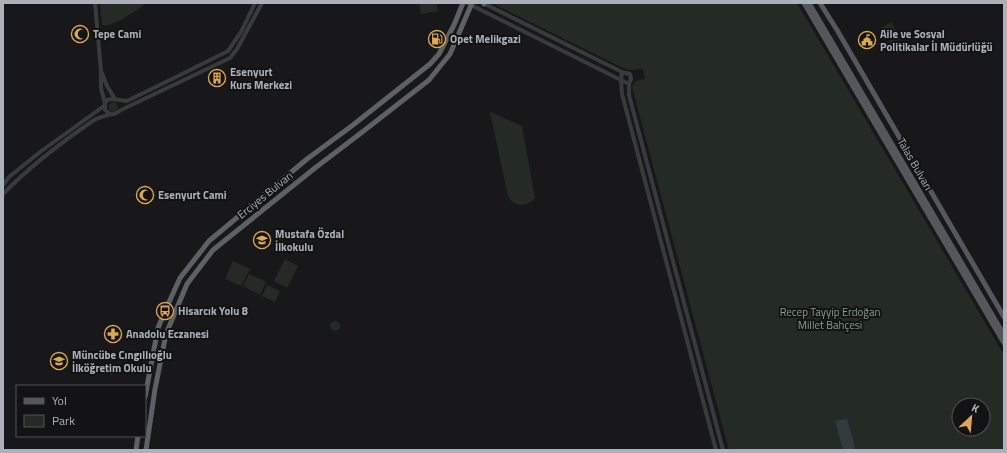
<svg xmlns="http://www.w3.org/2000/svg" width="1007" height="453" viewBox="0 0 1007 453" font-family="'Titillium Web',sans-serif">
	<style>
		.green { fill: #242b25; fill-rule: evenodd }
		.water { fill: #333b41 }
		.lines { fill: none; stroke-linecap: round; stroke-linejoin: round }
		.tertiary { stroke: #393a3e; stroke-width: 4 }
		.primary { stroke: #56575d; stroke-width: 5 }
		.trunk { stroke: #5e6066; stroke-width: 5 }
		.labels { text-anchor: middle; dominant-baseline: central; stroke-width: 4; stroke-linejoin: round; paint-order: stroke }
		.poi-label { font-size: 11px; font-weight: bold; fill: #acb0b8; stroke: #131315; text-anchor: start }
		.street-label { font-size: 11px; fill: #acb0b8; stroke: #131315 }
		.park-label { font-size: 11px; fill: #85a086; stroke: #131315 }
	</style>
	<rect width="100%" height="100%" fill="#18181a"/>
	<g class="green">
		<path d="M100,3H147C136,10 115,27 102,25Z"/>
		<path d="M419,3H436L438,11L421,14Z"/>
		<path d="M492,3H797L1004,355V450H729L632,87L636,81L645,79L643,69L629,70L621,67ZM959,405H983V429H959Z"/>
		<path d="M891,22L901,39L891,44L881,28Z"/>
		<circle cx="113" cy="107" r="4.5"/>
		<path d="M490,112L522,126L535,198C527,208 514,207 508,196Z"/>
		<path d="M285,259L298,266L287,288L274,281Z"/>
		<path d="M233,261L250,269L241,286L225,279Z"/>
		<path d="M249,274L266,282L260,295L243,286Z"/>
		<path d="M267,285L280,291L275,302L262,296Z"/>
		<circle cx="335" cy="326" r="5"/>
	</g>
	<path class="water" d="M847,419L853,440L855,450H843L835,421Z"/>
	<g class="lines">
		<g class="tertiary">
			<path d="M95,3L101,71V88L105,104V110L110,114"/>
			<path d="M467,3L629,84"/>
			<path d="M483,3L622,72L630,74L631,79L629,84V95L723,450"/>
			<path d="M622,72L621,80L622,94L716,450"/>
			<path d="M102,73L107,86L115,99"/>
			<path d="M105,104L107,100L111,99L127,101L178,76L228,51L241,32L255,3"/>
			<path d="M3,185L9,177L40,152L104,106"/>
			<path d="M3,194C30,166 62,142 94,120C98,118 104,116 108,115C113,114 115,115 119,111L230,58L237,49L262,3"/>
		</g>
		<g class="primary">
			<path d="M804,3L1004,343"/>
			<path d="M809,3L1004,335"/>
			<path d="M820,3L837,30L1004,317"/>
		</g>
		<g class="trunk">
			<path d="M484,4V3"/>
			<path d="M145,397L158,328L165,311L180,278L209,241L307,159L353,125L430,64L439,54L454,25L463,3"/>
			<path d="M136,450L138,436"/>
			<path d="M146,450L155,389L166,334L187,284L213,250L315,168L361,133L429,80L450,54L472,3"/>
		</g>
	</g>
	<defs>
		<g id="mosque-ring" transform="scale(0.9)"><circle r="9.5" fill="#131315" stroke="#dca94e" stroke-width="1.5"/><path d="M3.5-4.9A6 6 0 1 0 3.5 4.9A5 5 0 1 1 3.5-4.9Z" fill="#dca94e"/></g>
		<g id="fuel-ring" transform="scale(0.9)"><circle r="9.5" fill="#131315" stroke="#dca94e" stroke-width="1.5"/><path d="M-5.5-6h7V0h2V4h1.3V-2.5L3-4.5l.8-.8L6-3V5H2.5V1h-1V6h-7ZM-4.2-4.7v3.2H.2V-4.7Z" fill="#dca94e"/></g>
		<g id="civic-ring" transform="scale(0.9)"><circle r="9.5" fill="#131315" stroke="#dca94e" stroke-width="1.5"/><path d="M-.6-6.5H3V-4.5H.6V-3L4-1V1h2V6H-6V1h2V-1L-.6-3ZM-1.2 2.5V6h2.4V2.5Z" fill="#dca94e"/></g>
		<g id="building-ring" transform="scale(0.9)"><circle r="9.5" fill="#131315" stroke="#dca94e" stroke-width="1.5"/><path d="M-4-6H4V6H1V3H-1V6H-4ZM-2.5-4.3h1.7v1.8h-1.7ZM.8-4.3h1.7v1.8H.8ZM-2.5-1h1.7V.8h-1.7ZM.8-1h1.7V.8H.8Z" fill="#dca94e"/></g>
		<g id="school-ring" transform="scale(0.9)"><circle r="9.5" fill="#131315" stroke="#dca94e" stroke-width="1.5"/><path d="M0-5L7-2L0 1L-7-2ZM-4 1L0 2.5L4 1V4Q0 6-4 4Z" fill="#dca94e"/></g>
		<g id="bus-ring" transform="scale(0.9)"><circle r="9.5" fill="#131315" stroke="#dca94e" stroke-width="1.5"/><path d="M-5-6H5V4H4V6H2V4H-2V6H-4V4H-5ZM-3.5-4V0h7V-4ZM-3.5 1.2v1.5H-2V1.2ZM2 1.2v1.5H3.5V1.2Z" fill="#dca94e"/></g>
		<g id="pharmacy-ring" transform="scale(0.9)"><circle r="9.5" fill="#131315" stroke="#dca94e" stroke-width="1.5"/><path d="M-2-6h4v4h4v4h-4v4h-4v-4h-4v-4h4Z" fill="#dca94e"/></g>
	</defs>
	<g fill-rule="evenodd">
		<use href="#mosque-ring" x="80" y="34"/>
		<use href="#fuel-ring" x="437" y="39"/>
		<use href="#civic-ring" x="867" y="40"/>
		<use href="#building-ring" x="217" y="78"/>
		<use href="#mosque-ring" x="145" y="195"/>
		<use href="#school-ring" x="262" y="240"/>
		<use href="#bus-ring" x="165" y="311"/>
		<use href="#pharmacy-ring" x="113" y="334"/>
		<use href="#school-ring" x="59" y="361"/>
	</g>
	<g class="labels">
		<g class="poi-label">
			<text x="93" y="34">Tepe Cami</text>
			<text x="880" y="34">Aile ve Sosyal<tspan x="880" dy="13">Politikalar İl Müdürlüğü</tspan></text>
			<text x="450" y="39">Opet Melikgazi</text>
			<text x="230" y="72">Esenyurt<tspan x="230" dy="13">Kurs Merkezi</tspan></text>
			<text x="158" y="195">Esenyurt Cami</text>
			<text x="275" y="234">Mustafa Özdal<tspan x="275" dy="13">İlkokulu</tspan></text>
			<text x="178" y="311">Hisarcık Yolu 8</text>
			<text x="126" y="334">Anadolu Eczanesi</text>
			<text x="72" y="355">Müncübe Cıngıllıoğlu<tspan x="72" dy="13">İlköğretim Okulu</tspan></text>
		</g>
		<g class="street-label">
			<text transform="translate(915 164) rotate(60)">Talas Bulvarı</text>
			<text transform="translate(265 195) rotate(-39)">Erciyes Bulvarı</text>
		</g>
		<g class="park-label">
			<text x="830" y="312">Recep Tayyip Erdoğan<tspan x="830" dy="13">Millet Bahçesi</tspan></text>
		</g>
	</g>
	<rect width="1007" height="453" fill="none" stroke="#acb0b8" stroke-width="8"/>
	<rect x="16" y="385" width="130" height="52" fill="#131315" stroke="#505256"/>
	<rect x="24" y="398" width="20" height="6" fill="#56575d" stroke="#505256"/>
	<text x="52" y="405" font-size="12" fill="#acb0b8">Yol</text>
	<rect x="24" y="415" width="20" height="12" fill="#242b25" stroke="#505256"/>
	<text x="52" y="425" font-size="12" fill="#acb0b8">Park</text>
	<g transform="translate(971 417) rotate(26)"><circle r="19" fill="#131315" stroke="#505256"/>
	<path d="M0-3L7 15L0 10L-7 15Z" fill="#dca94e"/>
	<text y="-6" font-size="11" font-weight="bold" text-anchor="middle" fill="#acb0b8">K</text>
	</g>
</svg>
